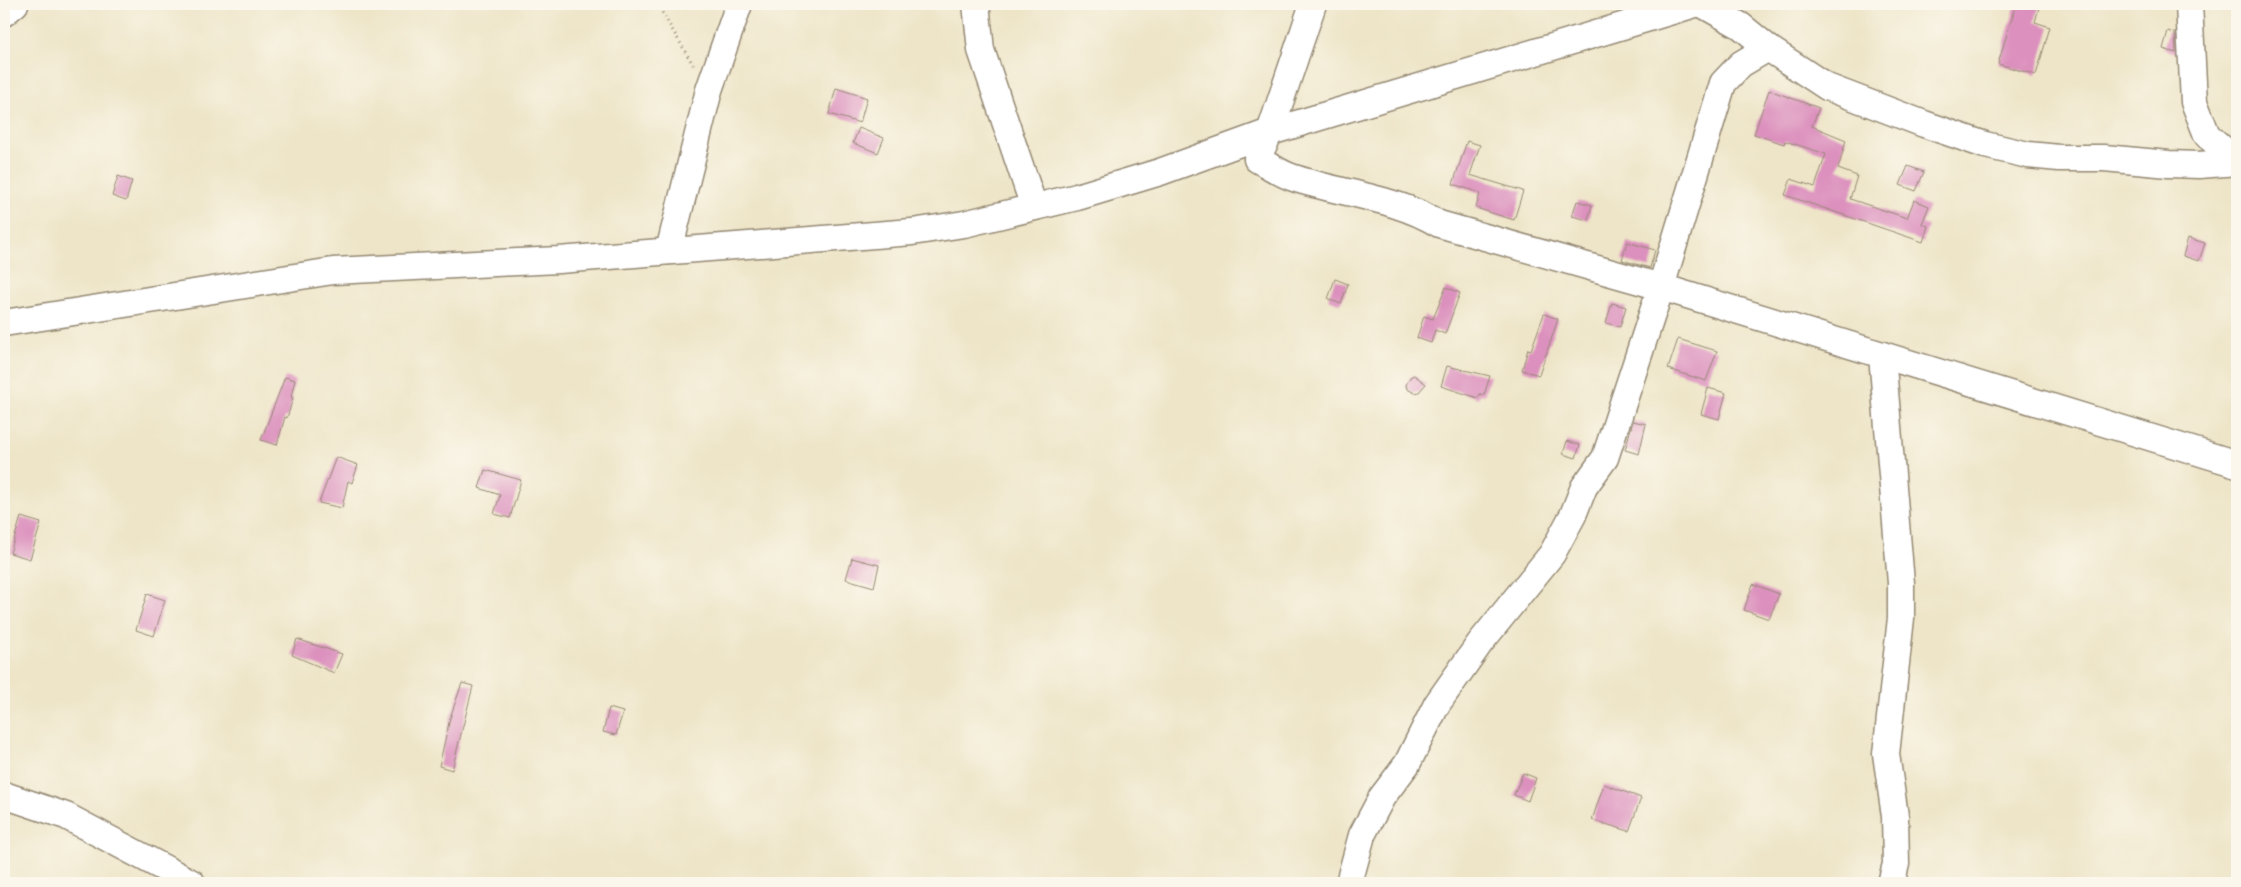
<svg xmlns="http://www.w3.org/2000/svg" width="2241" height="887" viewBox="0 0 2241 887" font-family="Itim,sans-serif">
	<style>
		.building { fill: #dc90bd }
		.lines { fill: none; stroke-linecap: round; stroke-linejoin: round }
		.minor-casing { stroke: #948873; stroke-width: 29 }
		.path { stroke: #948873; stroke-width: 3; stroke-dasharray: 1 4; stroke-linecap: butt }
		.minor { stroke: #fff; stroke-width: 26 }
	</style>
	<rect width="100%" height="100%" fill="#fbf7ec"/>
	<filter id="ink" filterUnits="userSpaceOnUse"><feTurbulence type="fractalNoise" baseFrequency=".02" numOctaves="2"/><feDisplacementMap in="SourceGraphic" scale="10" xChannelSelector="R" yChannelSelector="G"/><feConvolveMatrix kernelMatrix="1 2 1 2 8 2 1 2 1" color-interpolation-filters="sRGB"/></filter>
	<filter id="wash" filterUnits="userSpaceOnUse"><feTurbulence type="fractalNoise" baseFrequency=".0096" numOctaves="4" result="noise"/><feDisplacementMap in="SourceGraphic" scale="20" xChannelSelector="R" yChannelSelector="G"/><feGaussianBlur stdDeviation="1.12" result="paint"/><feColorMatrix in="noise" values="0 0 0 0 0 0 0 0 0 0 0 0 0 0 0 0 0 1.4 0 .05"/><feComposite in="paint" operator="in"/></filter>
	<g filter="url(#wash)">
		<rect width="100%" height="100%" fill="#eee5c8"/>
		<g id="blocks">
			<g class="building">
				<path d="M2016,4H2040L2035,22L2050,27L2036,75L1998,64Z"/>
				<path d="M2168,31L2175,33L2176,53L2163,49Z"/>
				<path d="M836,88L867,98L860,123L829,114Z"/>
				<path d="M1769,90L1819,108L1812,126L1846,140L1838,169L1857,176L1850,199L1907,218L1914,200L1929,206L1922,224L1928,226L1923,242L1785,195L1791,179L1815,187L1826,154L1785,141L1784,144L1754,134Z"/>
				<path d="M859,128L884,138L878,153L853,143Z"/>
				<path d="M1467,141L1480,145L1470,175L1523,191L1514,220L1476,208L1480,193L1453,184Z"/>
				<path d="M1908,166L1924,172L1916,191L1900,185Z"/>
				<path d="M118,176L132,181L126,201L112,196Z"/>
				<path d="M1577,201L1592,205L1588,220L1572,216Z"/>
				<path d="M2188,238L2205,243L2199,261L2183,256Z"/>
				<path d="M1627,242L1655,250L1650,268L1622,260Z"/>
				<path d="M1335,279L1348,284L1341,304L1328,299Z"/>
				<path d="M1446,287L1460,293L1445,334L1435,330L1431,343L1417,338L1424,316L1433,319Z"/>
				<path d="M1612,303L1626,307L1620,327L1606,323Z"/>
				<path d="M1544,314L1558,319L1539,375L1522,370L1528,349L1531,350Z"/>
				<path d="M1678,339L1717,351L1706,381L1668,369Z"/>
				<path d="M1447,366L1490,376L1484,395L1480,394L1478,398L1441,386Z"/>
				<path d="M1414,375L1426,384L1419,392L1415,393L1407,389L1406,385L1410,377Z"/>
				<path d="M285,377L295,380L291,397L293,398L287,418L285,417L277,445L261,440Z"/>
				<path d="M1708,388L1726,393L1719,419L1701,414Z"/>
				<path d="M1633,421L1646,424L1639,454L1625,450Z"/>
				<path d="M1567,441L1580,445L1576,458L1563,454Z"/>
				<path d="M336,457L358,465L352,483L348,481L342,508L319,503Z"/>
				<path d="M485,470L521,480L510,518L494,514L500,495L479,488Z"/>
				<path d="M21,517L41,523L30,559L10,553Z"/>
				<path d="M852,558L879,565L874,587L846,579Z"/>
				<path d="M1753,584L1779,594L1769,619L1744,610Z"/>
				<path d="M147,594L165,600L154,636L136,630Z"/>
				<path d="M297,639L342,654L334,673L292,655Z"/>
				<path d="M462,683L473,686L452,770L439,766L450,718Z"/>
				<path d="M609,708L623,712L616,735L603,732Z"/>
				<path d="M1523,773L1536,778L1528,801L1514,795Z"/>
				<path d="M1604,784L1641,798L1629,831L1592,820Z"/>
			</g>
		</g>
	</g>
	<g filter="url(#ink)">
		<use href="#blocks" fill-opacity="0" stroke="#948873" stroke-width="1"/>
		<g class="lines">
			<g class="minor-casing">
				<g id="minor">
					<path d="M976,4L981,50L1034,207"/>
					<path d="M1313,4L1270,132L1257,159C1268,165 1280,173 1291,177C1340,194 1395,197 1439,224L1661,287L2237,464"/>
					<path d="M1702,4L1741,26L1768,48L1827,87L1924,124L1985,145L2028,155L2059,158H2104L2169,164L2199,165L2237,162"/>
					<path d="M2189,4L2194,102L2207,135L2237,162"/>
					<path d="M4,13L15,4"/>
					<path d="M669,251L709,90L739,4"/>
					<path d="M4,323L333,271L559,260L912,232L964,224L1077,197L1160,172L1270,132L1695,4"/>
					<path d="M1882,355L1901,583V618L1886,754L1895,816L1896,864L1891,883"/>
					<path d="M4,795L66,816L192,883"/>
					<path d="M1349,883L1362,835L1382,797L1407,764L1437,704L1480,643L1552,554L1573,515L1584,487L1605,458L1661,287L1723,83L1741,64L1768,48"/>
				</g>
			</g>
			<path class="path" d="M657,4L694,66"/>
			<use href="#minor" class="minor"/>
		</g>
	</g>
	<rect width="2241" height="887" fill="none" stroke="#fbf7ec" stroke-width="20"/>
</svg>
